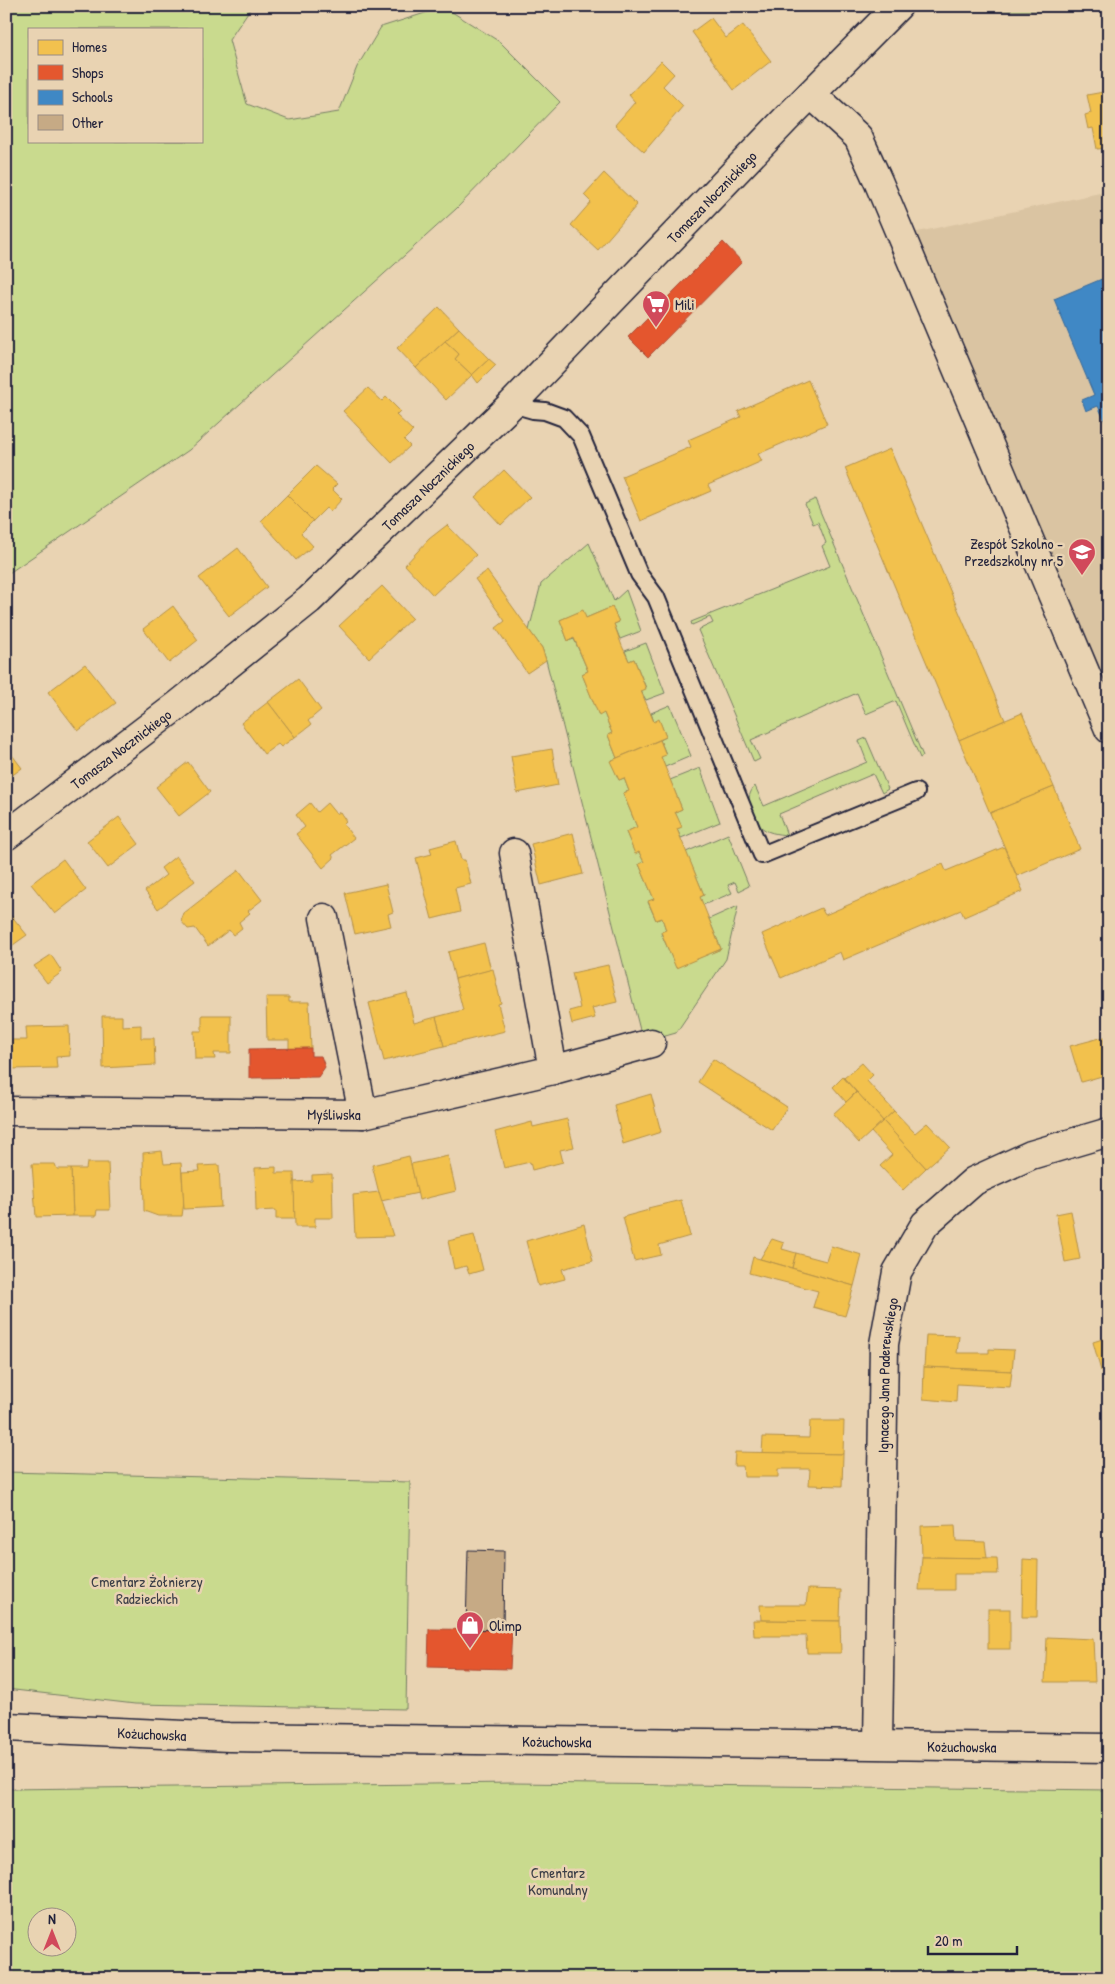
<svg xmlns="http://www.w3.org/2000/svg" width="1115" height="1984" viewBox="0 0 1115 1984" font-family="'Patrick Hand',sans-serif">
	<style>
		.built { fill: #dac4a2 }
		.green { fill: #c9da8e; stroke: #767e64; fill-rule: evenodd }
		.homes { fill: #f2c14e; stroke: #b49148 }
		.shops { fill: #e4572e; stroke: #aa4732 }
		.schools { fill: #3f88c5; stroke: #36699c }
		.building { fill: #c6aa85; stroke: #22223b }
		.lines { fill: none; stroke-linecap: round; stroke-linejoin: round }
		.service-casing { stroke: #22223b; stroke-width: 20 }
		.minor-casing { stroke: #22223b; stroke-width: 31 }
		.secondary-casing { stroke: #22223b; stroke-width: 31 }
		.service { stroke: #e9d3b2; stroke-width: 16 }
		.minor { stroke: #e9d3b2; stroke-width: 28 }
		.secondary { stroke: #e9d3b2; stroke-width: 28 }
		.labels { text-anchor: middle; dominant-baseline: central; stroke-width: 5; stroke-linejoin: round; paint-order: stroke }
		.street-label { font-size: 15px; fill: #22223b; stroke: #e9d3b2 }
		.poi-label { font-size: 15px; fill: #22223b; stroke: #e9d3b2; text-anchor: start }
		.park-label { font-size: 15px; fill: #3b3e47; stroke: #e9d3b2 }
	</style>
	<rect width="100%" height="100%" fill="#e9d3b2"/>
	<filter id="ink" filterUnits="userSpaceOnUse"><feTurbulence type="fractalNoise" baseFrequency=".02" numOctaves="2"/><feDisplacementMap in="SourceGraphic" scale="10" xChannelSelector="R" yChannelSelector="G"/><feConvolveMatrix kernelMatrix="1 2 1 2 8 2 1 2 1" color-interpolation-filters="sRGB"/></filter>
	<g filter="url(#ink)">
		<path class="built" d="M1109,191V706L913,233Z"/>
		<g class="green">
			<path d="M6,6H252L229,40L247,104L289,120L339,112L357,67L381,27L444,7L500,42L560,102L456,209L189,450L6,575ZM29,29H201V141H29Z"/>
			<path d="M964,6H1109V10L963,11Z"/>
			<path d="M815,499L923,756L920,758L896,701L866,714L857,693L751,740L760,759L754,762L698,630L713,623L710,617L692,625L691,622L830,566L822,546L826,543L818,522L813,524L805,504Z"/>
			<path d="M589,543L614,601L626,590L641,631L620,639L614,624L619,622L612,607L586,618L582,611L560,620L568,641L574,639L588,671L582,674L599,715L604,713L612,733L608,735L617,758L611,761L619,780L624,778L629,791L623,793L637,827L626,832L635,853L639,852L644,862L639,864L654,899L648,902L656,920L662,918L666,930L661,933L676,967L721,949L709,919L738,906L726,959L676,1033L651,1040L641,1034L546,660L542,648L529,630L541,584Z"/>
			<path d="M646,643L665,693L646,700L641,691L646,688L634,659L629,661L625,651Z"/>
			<path d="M670,705L691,756L665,767L661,757L666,754L660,740L666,737L659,720L654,722L651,713Z"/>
			<path d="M866,738L888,789L882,793L873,774L779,814L787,835C777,834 767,833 760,826C749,816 744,797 755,786L764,806L867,762L859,741Z"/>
			<path d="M700,768L720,822L681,838L677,829L681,827L675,812L682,809L670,780Z"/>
			<path d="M728,834L749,886L739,891L735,882L728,885L732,893L703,905L700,897L704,895L686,852Z"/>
			<path d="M6,1472L410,1482L406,1709L135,1704L6,1689Z"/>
			<path d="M514,1783L1109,1790V1978H6V1789ZM68,1916V1946H38V1916Z"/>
		</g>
		<g class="homes">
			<path d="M711,18L726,38L743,25L771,61L734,90L692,32Z"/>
			<path d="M661,61L674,74L663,86L683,106L644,152L615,125L635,102L629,95Z"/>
			<path d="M1109,91V148L1097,149L1093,128L1088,129L1085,115L1091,113L1087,95Z"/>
			<path d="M604,173L637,205L598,250L571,225L591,202L584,195Z"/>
			<path d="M439,307L459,328L416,368L397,348Z"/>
			<path d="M459,328L489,359L472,375L455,359L459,354L445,341Z"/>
			<path d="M445,341L459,354L455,359L472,375L446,400L416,368Z"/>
			<path d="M489,359L496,365L478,383L472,375Z"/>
			<path d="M808,380L827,424L758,454L762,461L708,485L711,491L641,521L622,476L691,447L688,440L741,417L738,411Z"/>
			<path d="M368,388L382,401L386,397L400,411L396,415L413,431L404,440L410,446L392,463L343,411Z"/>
			<path d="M890,449L1005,720L959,740L845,468Z"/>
			<path d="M316,466L337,484L332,489L342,499L330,512L326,508L313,521L287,495Z"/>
			<path d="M504,470L530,497L501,525L475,497Z"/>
			<path d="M287,495L313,521L301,533L313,546L296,560L261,521Z"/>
			<path d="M447,525L476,555L433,595L405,565L429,539Z"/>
			<path d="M238,548L267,587L229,616L199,578Z"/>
			<path d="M487,571L542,648L546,660L527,673L496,628L505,621L475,579Z"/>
			<path d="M382,586L412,618L369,658L339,626Z"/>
			<path d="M173,606L198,640L169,663L143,629Z"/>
			<path d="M612,607L619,622L614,624L622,646L629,661L634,659L646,689L641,691L654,722L659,719L666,737L617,758L608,735L612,733L604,713L599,716L582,674L588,671L574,638L568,641L560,620L583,610L586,618Z"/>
			<path d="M85,664L116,703L78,731L48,692Z"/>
			<path d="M298,679L321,710L308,721L311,725L295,737L268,702Z"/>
			<path d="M268,702L295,737L281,747L278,744L264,754L241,723Z"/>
			<path d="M1022,713L1054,787L990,813L959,740Z"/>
			<path d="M660,740L666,755L661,757L682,809L675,812L682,827L677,829L704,895L700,897L721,949L676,968L661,932L666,930L662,918L656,920L648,901L654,899L639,864L644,862L639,852L635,854L626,832L637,827L623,793L629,791L624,778L619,780L610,761Z"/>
			<path d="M6,747L22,768L6,780Z"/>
			<path d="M552,749L558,785L517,793L511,756Z"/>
			<path d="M188,762L210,792L179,816L156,787Z"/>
			<path d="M1054,787L1080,849L1017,876L990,813Z"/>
			<path d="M310,803L317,812L327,803L336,814L340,812L346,821L343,824L354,838L332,855L334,858L323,868L296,834L305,827L296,815Z"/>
			<path d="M119,817L139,844L108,868L87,841Z"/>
			<path d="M573,833L583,874L541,885L531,844Z"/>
			<path d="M456,841L461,860H465L471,884L455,888L460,912L432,919L416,858L432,854L430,848Z"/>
			<path d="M1004,847L1023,891L964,917L961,910L843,960L840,952L781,978L762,934L821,908L825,915L943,864L946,871Z"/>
			<path d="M176,856L195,881L158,909L145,891L166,875L161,868Z"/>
			<path d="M63,859L86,890L55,914L31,884Z"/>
			<path d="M239,870L262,900L248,911L250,913L239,922L242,928L233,935L229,930L208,946L195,928L188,929L181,921L184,913Z"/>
			<path d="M386,884L393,912L388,914L391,926L355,934L345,893Z"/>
			<path d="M6,909L27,935L6,950Z"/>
			<path d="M484,943L491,970L455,979L448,952Z"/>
			<path d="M51,955L62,972L47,983L34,966Z"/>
			<path d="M608,965L617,1002L592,1008L595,1018L572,1024L569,1011L580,1008L572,973Z"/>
			<path d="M493,969L501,1003L498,1004L505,1031L444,1046L436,1017L463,1010L455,979Z"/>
			<path d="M407,993L414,1023L436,1017L444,1046L384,1061L369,1003Z"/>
			<path d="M266,997H289V1002H309L311,1048L289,1049V1040H267Z"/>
			<path d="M202,1015H231V1053H214L215,1059H195L194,1031H202Z"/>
			<path d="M102,1016H122V1026L141,1025V1038H154L155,1065L103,1068Z"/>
			<path d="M69,1026L70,1056L56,1057L57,1068L11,1069L10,1040H27L26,1027Z"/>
			<path d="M1108,1036L1109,1074L1081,1082L1070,1046Z"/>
			<path d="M713,1059L787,1107L772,1130L698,1082Z"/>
			<path d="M862,1063L873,1075L867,1081L894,1111L883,1121L844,1078Z"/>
			<path d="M843,1077L856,1092L846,1102L833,1087Z"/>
			<path d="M857,1092L883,1121L859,1143L833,1114Z"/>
			<path d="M651,1094L661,1132L623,1144L614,1105Z"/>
			<path d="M894,1111L915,1133L927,1123L950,1147L926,1168L883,1121Z"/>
			<path d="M567,1119L574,1147L560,1150L563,1162L532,1170L530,1162L504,1168L495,1132L532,1122L533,1127Z"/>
			<path d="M883,1121L926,1168L903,1190L880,1166L892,1155L871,1132Z"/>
			<path d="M162,1151L164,1164L181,1163L184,1202L182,1216H158L144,1211L143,1153Z"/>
			<path d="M409,1156L418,1193L381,1201L372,1165Z"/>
			<path d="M448,1156L456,1191L419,1200L411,1164Z"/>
			<path d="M87,1163H108L110,1210H97L96,1216H73L71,1169H86Z"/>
			<path d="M32,1164H55L57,1169H71L73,1216L36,1217Z"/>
			<path d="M219,1165L221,1207L184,1209L182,1172L200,1171L199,1166Z"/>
			<path d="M276,1167V1173H294L296,1219H276V1210L256,1211L255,1168Z"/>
			<path d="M332,1174L333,1218H315V1227H295L294,1182L312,1181V1175Z"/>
			<path d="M379,1192L393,1236L355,1237L353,1195Z"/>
			<path d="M681,1200L690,1236L659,1245L661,1255L634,1261L623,1217L649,1210L648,1208Z"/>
			<path d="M1071,1211L1080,1259L1065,1262L1056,1214Z"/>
			<path d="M584,1224L593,1261L562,1269L565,1279L538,1286L526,1241Z"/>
			<path d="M474,1235L483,1270L469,1274L466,1266L454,1269L448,1241Z"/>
			<path d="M772,1239L784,1243L782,1249L796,1253L792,1268L760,1259Z"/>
			<path d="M831,1246L862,1255L854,1286L792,1268L796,1253L826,1261Z"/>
			<path d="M753,1257L854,1286L845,1316L813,1307L818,1291L749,1273Z"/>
			<path d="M926,1335L959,1336L957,1353H989V1349L1014,1350L1012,1371L924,1367Z"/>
			<path d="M1109,1337V1368L1101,1371L1093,1342Z"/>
			<path d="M924,1367L1012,1371L1010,1387L957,1384L956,1402L923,1399Z"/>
			<path d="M810,1421H844L843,1454L762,1453L763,1437L809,1438Z"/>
			<path d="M735,1452L843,1454L842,1486L809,1485L810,1469H778V1477H744L743,1466H734Z"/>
			<path d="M955,1525L956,1541L985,1542L987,1558L922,1557L921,1526Z"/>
			<path d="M922,1557L997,1558L998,1574H954V1590H919Z"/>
			<path d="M1023,1559L1038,1560L1037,1617H1022Z"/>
			<path d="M808,1589L841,1590L840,1621L761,1620L760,1605H806Z"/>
			<rect x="988" y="1609" width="22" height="40"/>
			<path d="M753,1620L840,1621L841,1653H807L806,1636H754Z"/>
			<path d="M1047,1637L1093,1639L1095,1682H1045Z"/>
		</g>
		<g class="shops">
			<path d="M723,242L742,262L648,357L628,337Z"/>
			<path d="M311,1048V1056H321L325,1067L318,1077L249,1078V1049Z"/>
			<path d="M429,1629L512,1630L510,1669L428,1667Z"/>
		</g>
		<path class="schools" d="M1109,276V430L1098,406L1086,411L1082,400L1094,395L1054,299Z"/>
		<path class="building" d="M468,1550L504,1551L503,1630L466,1629Z"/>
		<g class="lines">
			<g class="service-casing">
				<path id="service" d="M512,404L533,410L545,411L564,418L581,436L639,574L656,597L762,855L916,792"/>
			</g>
			<g class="minor-casing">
				<g id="minor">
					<path d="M811,94L858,137L878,181L1109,729"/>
					<path id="s1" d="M6,836L178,705L309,600L512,404L786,119L898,6"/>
					<path d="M514,853L553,1070"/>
					<path d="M324,918L363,1114"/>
					<path id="s2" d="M6,1111L363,1114L553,1070L651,1043"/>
					<path id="s3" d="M878,1744L884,1344L897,1272L925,1224L974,1181L1031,1155L1109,1132"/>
				</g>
			</g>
			<g class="secondary-casing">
				<g id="secondary">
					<path id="s4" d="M6,1727L229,1737L1109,1748"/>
				</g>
			</g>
			<use href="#service" class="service"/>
			<use href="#minor" class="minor"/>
			<use href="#secondary" class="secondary"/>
		</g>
	</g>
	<defs>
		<g id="supermarket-pin" transform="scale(1.4375)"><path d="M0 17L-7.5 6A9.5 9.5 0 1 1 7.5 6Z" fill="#d1495b" stroke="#e9d3b2"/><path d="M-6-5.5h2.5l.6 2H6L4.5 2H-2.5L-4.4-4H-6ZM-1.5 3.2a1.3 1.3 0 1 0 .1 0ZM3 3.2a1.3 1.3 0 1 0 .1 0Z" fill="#fff"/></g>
		<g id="school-pin" transform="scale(1.4375)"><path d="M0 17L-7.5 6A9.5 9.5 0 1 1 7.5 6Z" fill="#d1495b" stroke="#e9d3b2"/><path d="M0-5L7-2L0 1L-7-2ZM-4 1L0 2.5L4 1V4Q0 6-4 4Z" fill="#fff"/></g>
		<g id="shop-pin" transform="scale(1.4375)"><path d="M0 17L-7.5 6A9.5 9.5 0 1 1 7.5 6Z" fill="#d1495b" stroke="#e9d3b2"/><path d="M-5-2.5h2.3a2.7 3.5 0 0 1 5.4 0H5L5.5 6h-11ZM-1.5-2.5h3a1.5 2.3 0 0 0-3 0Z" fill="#fff"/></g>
	</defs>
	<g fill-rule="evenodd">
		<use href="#supermarket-pin" x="656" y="304"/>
		<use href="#school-pin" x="1082" y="552"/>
		<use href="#shop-pin" x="470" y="1625"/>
	</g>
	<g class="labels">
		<g class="street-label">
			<text stroke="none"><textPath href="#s1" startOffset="954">Tomasza Nocznickiego</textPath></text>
			<text stroke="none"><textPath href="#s1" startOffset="549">Tomasza Nocznickiego</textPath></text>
			<text stroke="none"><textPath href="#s1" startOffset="144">Tomasza Nocznickiego</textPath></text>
			<text stroke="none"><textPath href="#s2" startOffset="328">Myśliwska</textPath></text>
			<text stroke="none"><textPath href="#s3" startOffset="369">Ignacego Jana Paderewskiego</textPath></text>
			<text stroke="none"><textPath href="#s4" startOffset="146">Kożuchowska</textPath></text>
			<text stroke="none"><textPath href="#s4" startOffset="551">Kożuchowska</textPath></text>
			<text stroke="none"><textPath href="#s4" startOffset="956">Kożuchowska</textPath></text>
		</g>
		<g class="poi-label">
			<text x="675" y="304">Mili</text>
			<text x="1063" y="543" text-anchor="end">Zespół Szkolno -<tspan x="1063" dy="17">Przedszkolny nr 5</tspan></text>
			<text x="489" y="1625">Olimp</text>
		</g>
		<g class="park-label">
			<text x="147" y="1581">Cmentarz Żołnierzy<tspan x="147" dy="17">Radzieckich</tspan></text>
			<text x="558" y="1872">Cmentarz<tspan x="558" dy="17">Komunalny</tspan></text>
		</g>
	</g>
	<rect width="1115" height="1984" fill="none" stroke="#e9d3b2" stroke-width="25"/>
	<rect x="12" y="12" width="1090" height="1959" fill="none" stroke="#22223b" stroke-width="2" filter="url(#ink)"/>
	<rect x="28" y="28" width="175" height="115" fill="#e9d3b2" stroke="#998c82"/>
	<rect x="38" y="40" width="25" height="15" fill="#f2c14e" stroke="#998c82"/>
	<text x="72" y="52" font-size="15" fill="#22223b">Homes</text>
	<rect x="38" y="65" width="25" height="15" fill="#e4572e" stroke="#998c82"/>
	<text x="72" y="78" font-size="15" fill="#22223b">Shops</text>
	<rect x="38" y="90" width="25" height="15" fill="#3f88c5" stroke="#998c82"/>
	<text x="72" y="102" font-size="15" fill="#22223b">Schools</text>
	<rect x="38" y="115" width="25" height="15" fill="#c6aa85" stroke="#998c82"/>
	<text x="72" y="128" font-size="15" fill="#22223b">Other</text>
	<g transform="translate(52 1932)"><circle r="24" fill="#e9d3b2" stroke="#998c82"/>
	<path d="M0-4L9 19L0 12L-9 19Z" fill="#d1495b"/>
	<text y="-8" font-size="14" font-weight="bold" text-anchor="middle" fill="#22223b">N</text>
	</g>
	<path d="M928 1946v8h89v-8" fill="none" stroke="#22223b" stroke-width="2.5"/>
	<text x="935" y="1946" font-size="15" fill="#22223b" stroke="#e9d3b2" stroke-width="4" paint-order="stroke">20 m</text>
</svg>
